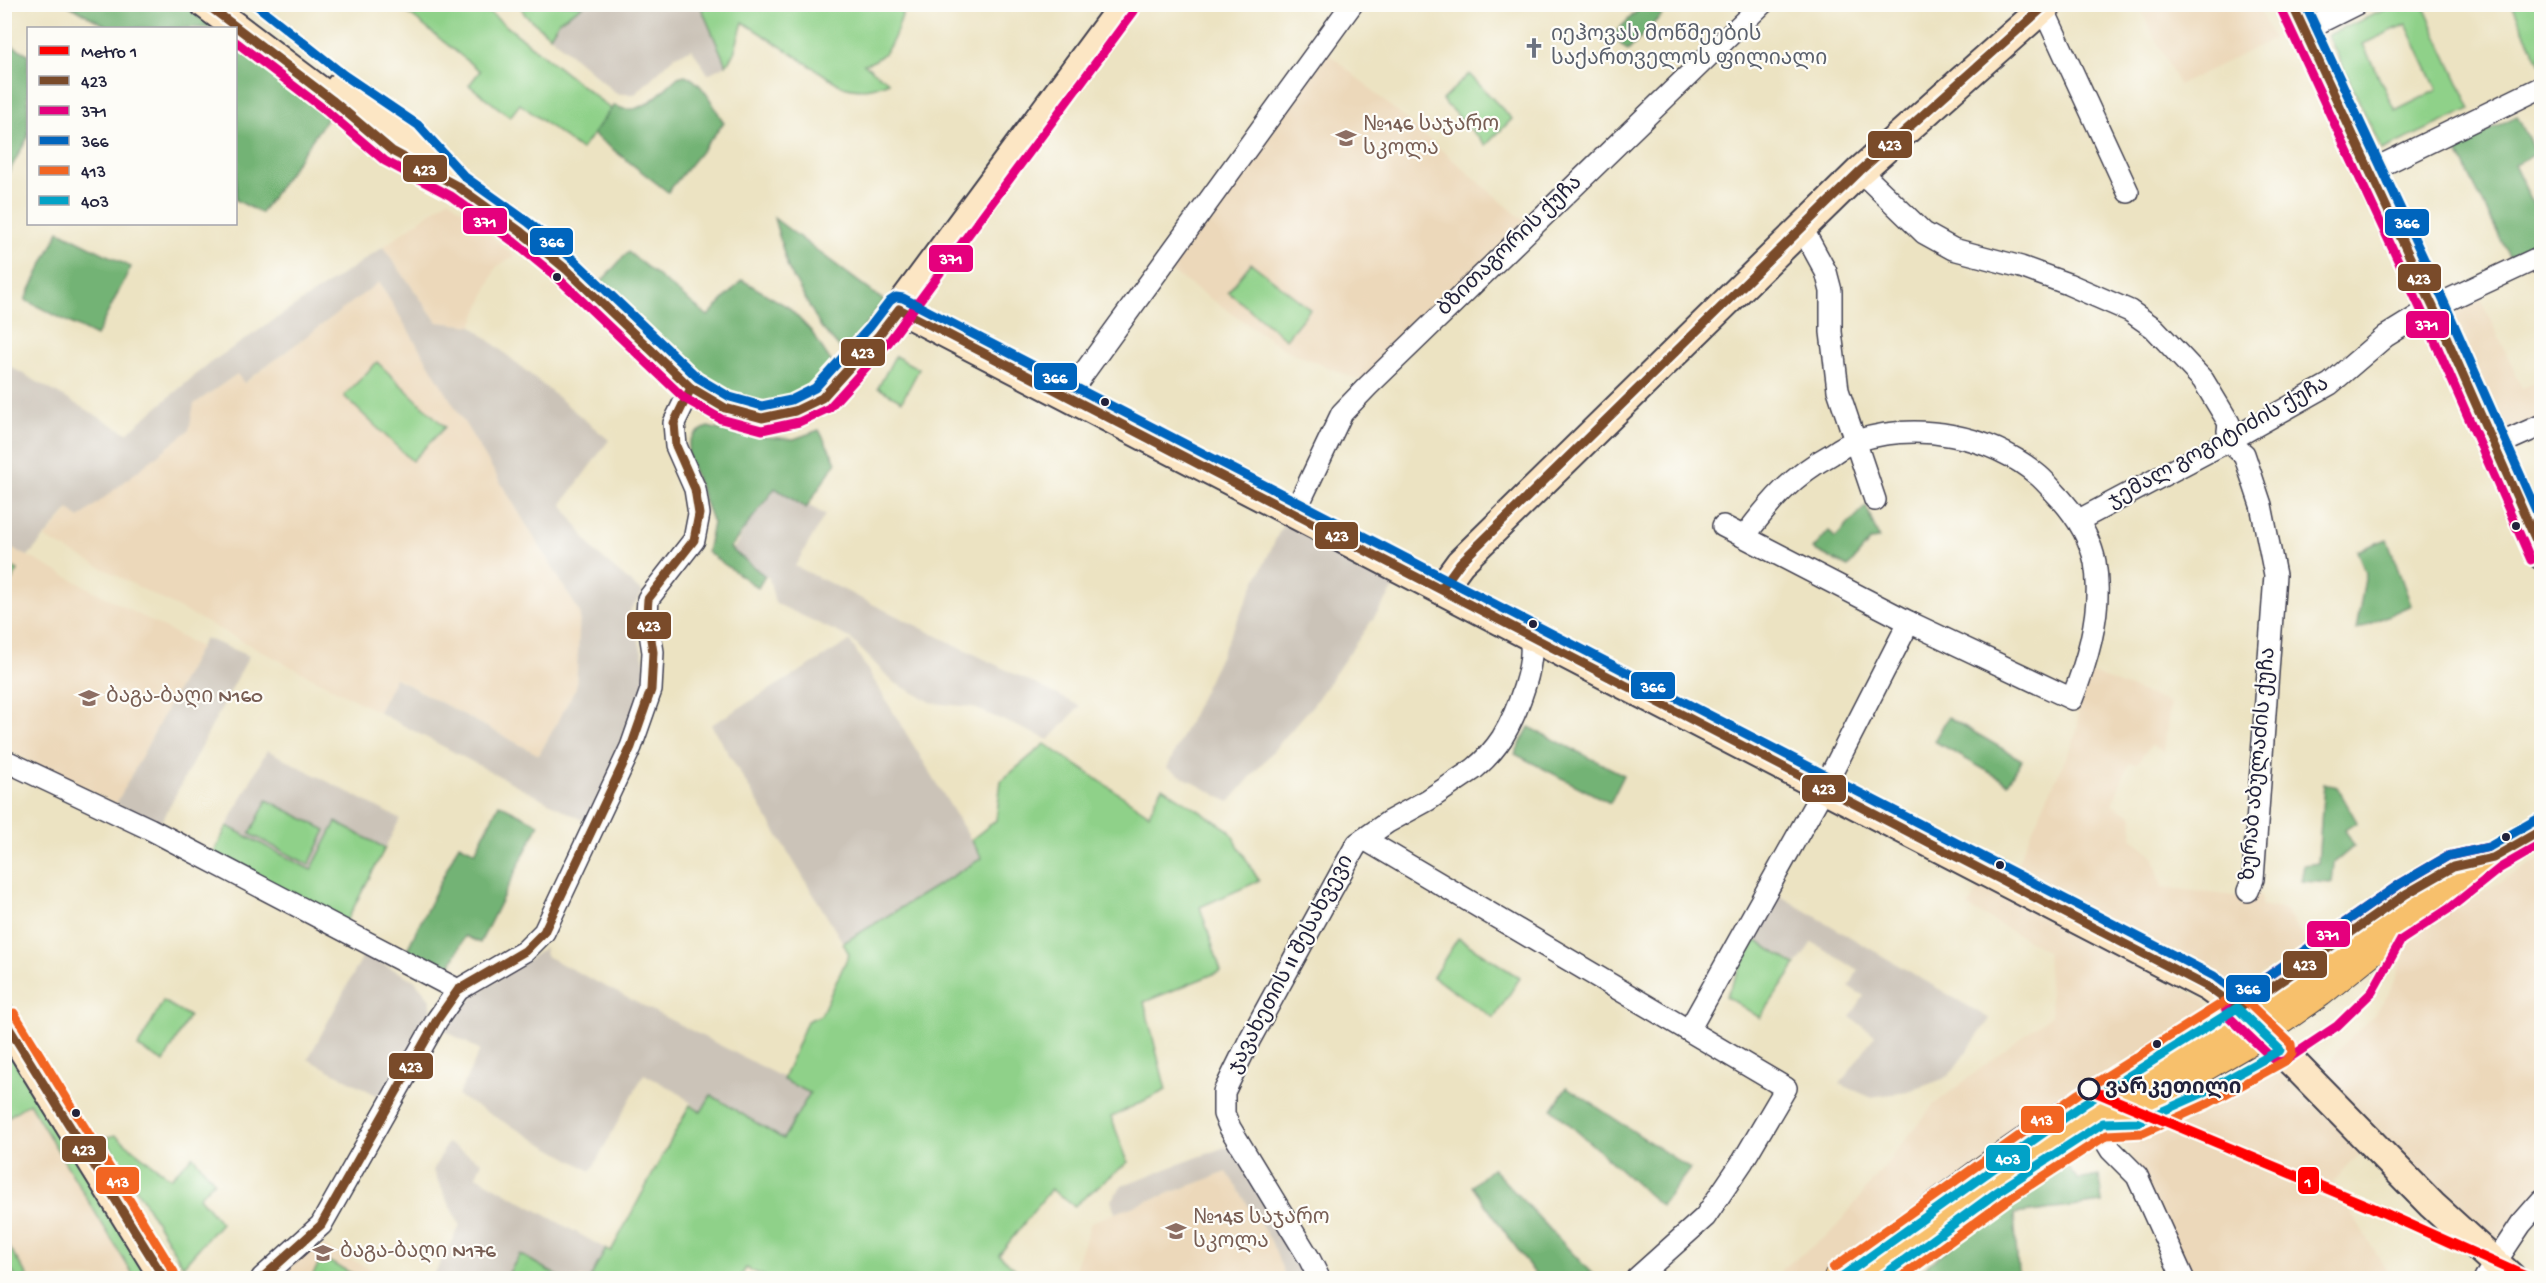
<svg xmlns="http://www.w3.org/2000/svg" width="2546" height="1283" viewBox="0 0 2546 1283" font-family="'Gochi Hand','Noto Sans Georgian',sans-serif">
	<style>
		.built { fill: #ecd8ba }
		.industrial { fill: #cbc3b8 }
		.green { fill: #8fd189; stroke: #587a62; stroke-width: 1.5; fill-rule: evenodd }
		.forest { fill: #73b375; stroke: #4a6a58; stroke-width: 1.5 }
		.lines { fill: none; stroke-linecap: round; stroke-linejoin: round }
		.street-casing { stroke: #403f4f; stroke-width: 24 }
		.secondary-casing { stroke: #403f4f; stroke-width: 32 }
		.primary-casing { stroke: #403f4f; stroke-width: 34 }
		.street { stroke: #fff; stroke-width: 21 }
		.secondary { stroke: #fce6c4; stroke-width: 28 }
		.primary { stroke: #f7c06c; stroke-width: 32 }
		.bus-1-casing { stroke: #fdfcf7; stroke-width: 14 }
		.bus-2-casing { stroke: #fdfcf7; stroke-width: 14 }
		.bus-3-casing { stroke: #fdfcf7; stroke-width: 14 }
		.bus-4-casing { stroke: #fdfcf7; stroke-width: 14 }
		.bus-5-casing { stroke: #fdfcf7; stroke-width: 14 }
		.bus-1 { stroke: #7a4b2a; stroke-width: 9 }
		.bus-2 { stroke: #e5007d; stroke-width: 9 }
		.bus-3 { stroke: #0065bd; stroke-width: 9 }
		.bus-4 { stroke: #f26522; stroke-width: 9 }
		.bus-5 { stroke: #02a2c7; stroke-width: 9 }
		.metro-1-casing { stroke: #fdfcf7; stroke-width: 15 }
		.metro-1 { stroke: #f00; stroke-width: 10 }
		.bus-dot { fill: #22223b; stroke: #fdfcf7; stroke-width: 2 }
		.stop-dot { fill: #fdfcf7; stroke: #22223b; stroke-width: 3 }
		.labels { text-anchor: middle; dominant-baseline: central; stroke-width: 4.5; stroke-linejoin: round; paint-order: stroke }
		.worship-label { font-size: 21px; fill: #5b616d; stroke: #fdfcf7; text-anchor: start }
		.education-label { font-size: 21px; fill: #785e54; stroke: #fdfcf7; text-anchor: start }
		.street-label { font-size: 21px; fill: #22223b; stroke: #fdfcf7 }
		.stop-label { font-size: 21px; font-weight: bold; fill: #22223b; stroke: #fdfcf7; text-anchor: start }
		.line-badge { stroke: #fdfcf7; stroke-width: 2 }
		.badge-label { font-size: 16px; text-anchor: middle; font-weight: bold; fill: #fff }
	</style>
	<rect width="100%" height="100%" fill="#fdfcf7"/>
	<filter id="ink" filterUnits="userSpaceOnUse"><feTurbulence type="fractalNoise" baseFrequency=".0167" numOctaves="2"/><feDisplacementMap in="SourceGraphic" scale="12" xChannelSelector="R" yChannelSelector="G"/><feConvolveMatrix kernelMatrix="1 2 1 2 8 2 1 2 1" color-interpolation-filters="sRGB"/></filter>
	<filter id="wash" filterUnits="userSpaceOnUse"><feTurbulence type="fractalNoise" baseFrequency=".008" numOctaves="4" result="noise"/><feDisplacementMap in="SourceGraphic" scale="24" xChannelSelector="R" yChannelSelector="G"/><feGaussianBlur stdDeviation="1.35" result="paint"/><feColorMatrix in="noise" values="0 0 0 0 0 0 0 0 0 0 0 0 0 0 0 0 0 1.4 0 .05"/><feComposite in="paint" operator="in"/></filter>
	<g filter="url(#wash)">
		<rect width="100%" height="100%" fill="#ece3c2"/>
		<g class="built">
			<path d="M2138,5H2257L2273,39L2179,85Z"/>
			<path d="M1327,52L1529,225L1361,381L1284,349L1170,271Z"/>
			<path d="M449,199L514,256L496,267L472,326L437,322L383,247Z"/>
			<path d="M379,281L580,613L576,688L539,755L396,678L378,712L45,538L70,509L79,517L194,404L237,374L245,383Z"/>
			<path d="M2480,297L2522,388L2541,380V417L2511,431L2501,429L2449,317L2451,312Z"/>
			<path d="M4,546L28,556L200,647L116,804L5,749Z"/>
			<path d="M2088,672L2170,703L2164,752L2151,745L2137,763H2129L2112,804L2133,816L2132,838L2153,855L2162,887L2241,897L2261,895V905L2285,910L2308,944L2238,990H2228L2014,869L2072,745L2078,728L2077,698Z"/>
			<path d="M2541,858V1189L2511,1227L2498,1248L2439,1194L2327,1082L2326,1071L2336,1052L2374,1015L2390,992L2411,939L2422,927Z"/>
			<path d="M1982,882L2207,1001L2208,1010L1830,1278H1777L1782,1269L1833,1231L1933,1105L2051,1015L2047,951L1968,907Z"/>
			<path d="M2258,1070L2282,1076L2364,1150L2333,1182L2391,1278H2188L2142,1176L2123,1142L2241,1076Z"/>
			<path d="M29,1103L135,1278H29L5,1241V1119Z"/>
			<path d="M1227,1172L1271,1241L1286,1278H1072L1091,1222Z"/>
			<path d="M319,1244L390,1278H280L295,1263Z"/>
		</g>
		<g class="industrial">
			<path d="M584,5H700L726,65L708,74L692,49L675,56L635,94H617L550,36L559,21Z"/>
			<path d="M383,247L437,322L472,326L609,440L562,504L594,551L643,593L630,610L649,677L588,823L378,712L395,678L539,755L576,688L580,613L379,282L244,383L237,374L194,404L189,430L79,518L69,509L28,556L5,546L4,363L127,433L207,365Z"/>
			<path d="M772,483L825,515L795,566L1080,706L1049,740L972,707L933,703L893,682L850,638L775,603L769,578L730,555Z"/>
			<path d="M1283,524L1400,580L1313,705L1229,802L1167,768Z"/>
			<path d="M205,638L249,656L159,826L116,804Z"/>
			<path d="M850,641L982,858L843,943L711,725Z"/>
			<path d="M267,750L400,819L385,848L336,823L311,870L227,826Z"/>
			<path d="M1777,894L1990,1019L1948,1077L1908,1092L1870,1097L1840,1084L1875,1035L1850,1017L1864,996L1849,987L1858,970L1812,942L1797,964L1753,938Z"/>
			<path d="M544,946L546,956L811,1092L783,1139L711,1095L701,1112L679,1093L644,1074L591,1171L458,1096L480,1050L440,1028L451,1010L542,950Z"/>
			<path d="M364,954L414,980L431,1000V1011L384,1099L308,1059Z"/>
			<path d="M447,1143L482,1162L476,1176L606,1249L590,1278H561L520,1254L506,1278H432L460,1226L433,1171Z"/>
			<path d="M1225,1147L1235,1149L1309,1278H1286L1271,1241L1227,1172L1115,1213L1111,1200L1123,1185Z"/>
		</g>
		<g class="green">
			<path d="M398,5H480L611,109L581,150L520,104L510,117L469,85L480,71Z"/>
			<path d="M520,5V4L584,5L559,21L550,36L525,15Z"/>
			<path d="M700,5H905C898,28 892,59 864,64L889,82C871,90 859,91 840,85L743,22L734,53L726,65Z"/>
			<path d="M2395,5H2423L2471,109L2382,150L2328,35ZM2406,24L2437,90L2395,111L2363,44Z"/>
			<path d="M2512,5H2541V66Z"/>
			<path d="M1469,74L1512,119L1486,145L1442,100Z"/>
			<path d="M1251,263L1310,309L1286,339L1228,292Z"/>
			<path d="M895,356L919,369L902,401L878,388Z"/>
			<path d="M377,362L445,427L412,461L344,396Z"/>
			<path d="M4,563L18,570L11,582L5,578Z"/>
			<path d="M1045,744L1149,814L1162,787L1229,830L1259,881L1200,907L1221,971L1144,1002L1166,1090L1111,1117L1128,1162L1074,1206L1051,1189L999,1255L1026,1278H768L746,1268L740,1278H590L606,1249L611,1251L690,1105L701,1112L711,1095L783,1139L810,1093L783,1080L807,1021L821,1015L849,954L843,943L982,858L971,840L996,820L1001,781Z"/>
			<path d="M267,800L326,830L309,865L250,834Z"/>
			<path d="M336,822L385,848L345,924L213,855L227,826L311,870Z"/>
			<path d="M1458,938L1520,978L1494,1018L1433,977Z"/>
			<path d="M1755,940L1796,965L1760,1018L1726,996Z"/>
			<path d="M163,1001L189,1016L164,1062L138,1047Z"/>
			<path d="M4,1042L150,1278H135L29,1103L5,1119Z"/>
			<path d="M115,1135L170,1178L193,1156L214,1181L199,1197L221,1223L183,1266L105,1138Z"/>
			<path d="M5,1241L29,1278H16L5,1259Z"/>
			<path d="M520,1254L561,1278H506Z"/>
			<path d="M322,1258L359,1277L358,1278H318L312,1276Z"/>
		</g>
		<g class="forest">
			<path d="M68,5H183L216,28H110Z"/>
			<path d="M1643,5H1671L1628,51L1612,36Z"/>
			<path d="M5,42L28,54V137L5,179Z"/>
			<path d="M236,43L330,114L261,213L236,200Z"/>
			<path d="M685,75C704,83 713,105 724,123L668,192L593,134L614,105C640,120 659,93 678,77Z"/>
			<path d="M2517,116L2536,154L2514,164L2541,221V240L2509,256L2455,146Z"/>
			<path d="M774,218L884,301L844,353L821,327L788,268Z"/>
			<path d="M59,231L131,267L96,336L25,300Z"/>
			<path d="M628,252L708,316L742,280L788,307L811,331L834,366L819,384L801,395L783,400L760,402L741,400L709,386L599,284Z"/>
			<path d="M708,427L739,435L794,439L819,430L836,462L806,508L775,488L730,548L765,576L758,588L707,552L713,523L688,456C687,439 694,433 708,427Z"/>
			<path d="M1866,506L1879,539L1871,540L1848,567L1813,549L1829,531L1835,538Z"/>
			<path d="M2387,539L2411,605L2356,630L2366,573L2357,551Z"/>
			<path d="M1948,717L2022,760L2008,783L1934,741Z"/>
			<path d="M1529,727L1624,775L1610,803L1515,754Z"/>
			<path d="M2324,783L2337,787L2357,822L2345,830L2354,846L2334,863L2332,883L2301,881L2304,865L2318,863Z"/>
			<path d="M499,804L539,824L480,943L465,936L448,970L407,950L459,844L475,852Z"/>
			<path d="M1567,1087L1690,1169L1661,1206L1552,1109Z"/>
			<path d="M2065,1163L2078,1180L2099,1176L2102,1203L2014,1214L2018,1272L1954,1278H1911L2005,1205Z"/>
			<path d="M1492,1168L1593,1275L1589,1278H1538L1472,1186Z"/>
		</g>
	</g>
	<g filter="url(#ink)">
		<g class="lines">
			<g class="street-casing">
				<g id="street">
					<path d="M2041,4L2128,192"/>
					<path d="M2304,30L2356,4"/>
					<path d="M1860,171L1924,233L1953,249L2021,267L2068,284L2130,311L2154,328L2203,380L2229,423L2228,431L2237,449L2244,454L2261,505L2275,575L2253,879L2248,891"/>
					<path d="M2370,171L2542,87"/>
					<path d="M1802,228L1826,272L1831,291V332L1838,390L1875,500"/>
					<path d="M1067,396L1352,4"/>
					<path d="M2495,446L2542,425"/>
					<path d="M1294,514L1342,413L1368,386L1762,4"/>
					<path d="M2079,520L2232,439L2330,384L2386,336L2433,307L2542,256"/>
					<path d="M1723,526L1909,622L2072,699C2089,657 2103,608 2095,562C2090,538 2077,517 2061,499C2054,492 2047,483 2039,476C1990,434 1917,422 1856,441C1847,444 1839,449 1832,454C1792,476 1771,501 1744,537"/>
					<path d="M4,760L150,829L458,990"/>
					<path d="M1364,839L1786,1088L1743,1161L1705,1217L1637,1278"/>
					<path d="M1689,1030L1824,788L1909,622"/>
					<path d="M2097,1127L2111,1150L2137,1176L2183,1278"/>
					<path d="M262,1278L321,1225L437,1020L458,990L525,951L544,932L631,747L651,690L653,652L647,614L648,599L694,540L699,514L695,489L676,446L674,423L691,388"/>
					<path d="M1319,1278L1309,1258L1230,1128L1224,1114V1092L1250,1039L1354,849L1358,843L1388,822L1428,800L1474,769C1485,760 1494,750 1502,738C1516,715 1538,661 1529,635"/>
					<path d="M2485,1278L2521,1224L2542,1200"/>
				</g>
			</g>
			<g class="secondary-casing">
				<g id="secondary">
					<path d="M205,4L332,100L392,151L457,186L521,232L567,270L691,388L725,408L762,418L795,411L822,398L879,335L1124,4"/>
					<path d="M2292,4L2433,307L2542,555"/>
					<path d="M340,87L410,134L446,173"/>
					<path d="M899,309L2208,987L2237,1008L2297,1067L2432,1205L2512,1278"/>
					<path d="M1441,589L1460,563L1860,171L2048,4"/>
					<path d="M4,1019L164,1278"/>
				</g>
			</g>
			<g class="primary-casing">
				<g id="primary">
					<path d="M1840,1278L1992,1166L2079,1106L2270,989L2406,894L2453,867L2469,864"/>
					<path d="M1880,1278L2000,1190L2097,1127L2261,1032L2319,991L2392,932L2442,899L2493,858L2542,830"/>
				</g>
			</g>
			<use href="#street" class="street"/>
			<use href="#secondary" class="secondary"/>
			<use href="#primary" class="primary"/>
			<g class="bus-1-casing">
				<g id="bus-1">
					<path d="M206,4L332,100L392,151L457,186L521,232L567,270L691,388L725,408L762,418L795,411L822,398L879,335L899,309L2208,987L2237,1008L2270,989L2406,894L2453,867L2493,858L2542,830"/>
					<path d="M2292,4L2433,307L2542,554"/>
					<path d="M1441,589L1460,563L1860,171L2047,4"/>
					<path d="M4,1020L164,1278"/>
					<path d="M262,1278L321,1225L437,1020L458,990L525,951L544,932L631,747L651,690L653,652L647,614L648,599L694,540L699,514L695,489L676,446L674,423L691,388"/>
				</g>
			</g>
			<g class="bus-2-casing">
				<g id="bus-2">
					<path d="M2281,9L2422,312L2531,560"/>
					<path d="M236,42L324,109L385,161L451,196L514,242L559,279L684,398L721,419L762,430L799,422L829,408L888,343L1134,11"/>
					<path d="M2489,847L2448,856L2400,884L2264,979L2230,998L2225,1006L2227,1015L2273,1059L2279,1062L2286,1060L2337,1026L2372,992L2401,940L2450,908L2500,868L2542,844"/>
				</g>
			</g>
			<g class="bus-3-casing">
				<g id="bus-3">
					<path d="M255,4L344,75L418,125L465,177L528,222L575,261L698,378L730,397L762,406L791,400L815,388L870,327L890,301L896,297L903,298L2214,976L2238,994L2264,979L2400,884L2448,856L2489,847L2536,820"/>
					<path d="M2305,4L2444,302L2542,524"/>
				</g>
			</g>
			<g class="bus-4-casing">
				<g id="bus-4">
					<path d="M14,1013L174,1272"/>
					<path d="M1833,1268L2078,1094L2232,997L2238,996L2244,999L2291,1044L2292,1053L2287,1060L2207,1104L2143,1133L2107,1135L2007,1200L1900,1278"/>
				</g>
			</g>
			<g class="bus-5-casing">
				<path id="bus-5" d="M1840,1278L2084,1104L2237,1008L2280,1050L2201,1094L2138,1122L2103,1123L2000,1190L1880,1278"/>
			</g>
			<use href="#bus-1" class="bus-1"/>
			<use href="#bus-2" class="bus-2"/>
			<use href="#bus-3" class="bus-3"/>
			<use href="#bus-4" class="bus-4"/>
			<use href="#bus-5" class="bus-5"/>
			<g class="metro-1-casing">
				<path id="metro-1" d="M2086,1088L2371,1207L2529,1278"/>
			</g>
			<use href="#metro-1" class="metro-1"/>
		</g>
	</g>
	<defs>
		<g id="church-bare" transform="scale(1.62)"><path d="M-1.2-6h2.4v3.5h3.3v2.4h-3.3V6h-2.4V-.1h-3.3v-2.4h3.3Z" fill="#6b7280" stroke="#fdfcf7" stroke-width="2.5" paint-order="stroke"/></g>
		<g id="school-bare" transform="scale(1.62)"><path d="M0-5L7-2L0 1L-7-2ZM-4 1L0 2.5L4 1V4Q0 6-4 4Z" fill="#8d6e63" stroke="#fdfcf7" stroke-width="2.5" paint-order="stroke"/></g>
	</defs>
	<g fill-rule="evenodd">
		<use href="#church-bare" x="1534" y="48"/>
		<use href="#school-bare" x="1346" y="138"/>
		<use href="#school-bare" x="89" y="698"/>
		<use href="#school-bare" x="1176" y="1231"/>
		<use href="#school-bare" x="323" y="1253"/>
	</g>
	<g class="bus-dot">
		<circle cx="557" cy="277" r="5"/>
		<circle cx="1105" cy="402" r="5"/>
		<circle cx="2516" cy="526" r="5"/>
		<circle cx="1533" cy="624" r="5"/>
		<circle cx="2506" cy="837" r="5"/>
		<circle cx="2000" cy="865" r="5"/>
		<circle cx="2157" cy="1044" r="5"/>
		<circle cx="76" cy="1113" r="5"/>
	</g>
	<circle class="stop-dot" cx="2089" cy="1089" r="10"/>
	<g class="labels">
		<g class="worship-label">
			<text x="1551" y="36">იეჰოვას მოწმეების<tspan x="1551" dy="24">საქართველოს ფილიალი</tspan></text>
		</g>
		<g class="education-label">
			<text x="1363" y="126">№146 საჯარო<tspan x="1363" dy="24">სკოლა</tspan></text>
			<text x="106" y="698">ბაგა-ბაღი N160</text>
			<text x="1193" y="1219">№145 საჯარო<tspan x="1193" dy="24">სკოლა</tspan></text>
			<text x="340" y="1253">ბაგა-ბაღი N176</text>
		</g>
		<g class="street-label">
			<text transform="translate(1511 247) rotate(-44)">ბზითაგორის ქუჩა</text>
			<text transform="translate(2219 444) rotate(-29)">ჯემალ გოგიტიძის ქუჩა</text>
			<text transform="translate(2260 764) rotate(-85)">ზურაბ აბულაძის ქუჩა</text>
			<text transform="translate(1292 965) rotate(-62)">ჯავახეთის II შესახვევი</text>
		</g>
		<g class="stop-label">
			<text x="2105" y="1089">ვარკეთილი</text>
		</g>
	</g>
	<g class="line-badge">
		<rect x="1867" y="130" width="46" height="29" rx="6" fill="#7a4b2a"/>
		<rect x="402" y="154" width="46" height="29" rx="6" fill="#7a4b2a"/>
		<rect x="462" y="207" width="46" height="28" rx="6" fill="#e5007d"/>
		<rect x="2384" y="208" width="46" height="29" rx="6" fill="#0065bd"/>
		<rect x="529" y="227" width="45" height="29" rx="6" fill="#0065bd"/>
		<rect x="928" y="244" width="46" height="29" rx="6" fill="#e5007d"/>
		<rect x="2397" y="263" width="45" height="29" rx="6" fill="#7a4b2a"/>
		<rect x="2405" y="310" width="45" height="29" rx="6" fill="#e5007d"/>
		<rect x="840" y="338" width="46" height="29" rx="6" fill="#7a4b2a"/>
		<rect x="1033" y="362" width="45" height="29" rx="6" fill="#0065bd"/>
		<rect x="1314" y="521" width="45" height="29" rx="6" fill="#7a4b2a"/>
		<rect x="626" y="611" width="46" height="29" rx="6" fill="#7a4b2a"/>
		<rect x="1630" y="671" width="46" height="29" rx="6" fill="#0065bd"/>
		<rect x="1801" y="774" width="46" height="29" rx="6" fill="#7a4b2a"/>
		<rect x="2306" y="920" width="45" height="28" rx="6" fill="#e5007d"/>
		<rect x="2282" y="950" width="46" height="29" rx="6" fill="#7a4b2a"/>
		<rect x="2225" y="974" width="46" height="29" rx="6" fill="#0065bd"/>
		<rect x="388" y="1052" width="46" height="28" rx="6" fill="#7a4b2a"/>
		<rect x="2020" y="1105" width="45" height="29" rx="6" fill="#f26522"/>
		<rect x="61" y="1135" width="46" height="28" rx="6" fill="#7a4b2a"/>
		<rect x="1985" y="1144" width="46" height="28" rx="6" fill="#02a2c7"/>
		<rect x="95" y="1166" width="45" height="29" rx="6" fill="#f26522"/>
		<rect x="2297" y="1166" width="23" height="29" rx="6" fill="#f00"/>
	</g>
	<g class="badge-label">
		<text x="1890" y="150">423</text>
		<text x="425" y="175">423</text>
		<text x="485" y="227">371</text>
		<text x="2407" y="228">366</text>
		<text x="552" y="247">366</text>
		<text x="951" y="264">371</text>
		<text x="2419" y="284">423</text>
		<text x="2427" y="330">371</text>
		<text x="863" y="358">423</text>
		<text x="1055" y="383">366</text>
		<text x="1337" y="541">423</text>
		<text x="649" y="631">423</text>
		<text x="1653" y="692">366</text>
		<text x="1824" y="794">423</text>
		<text x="2328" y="940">371</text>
		<text x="2305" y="970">423</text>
		<text x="2248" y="994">366</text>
		<text x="411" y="1072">423</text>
		<text x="2042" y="1125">413</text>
		<text x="84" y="1155">423</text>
		<text x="2008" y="1164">403</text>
		<text x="118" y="1187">413</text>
		<text x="2308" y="1187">1</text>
	</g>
	<rect width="2546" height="1283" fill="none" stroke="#fdfcf7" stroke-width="24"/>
	<rect x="27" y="27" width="210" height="198" fill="#fdfcf7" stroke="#a5a5ac" stroke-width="1.5"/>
	<rect x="39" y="46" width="30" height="9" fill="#ff0000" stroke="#a5a5ac" stroke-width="1.5"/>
	<text x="81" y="57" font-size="18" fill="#22223b">Metro 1</text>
	<rect x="39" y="76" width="30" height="9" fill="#7a4b2a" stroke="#a5a5ac" stroke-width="1.5"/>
	<text x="81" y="87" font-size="18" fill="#22223b">423</text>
	<rect x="39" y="106" width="30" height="9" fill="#e5007d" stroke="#a5a5ac" stroke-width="1.5"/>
	<text x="81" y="117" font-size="18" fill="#22223b">371</text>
	<rect x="39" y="136" width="30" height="9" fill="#0065bd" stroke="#a5a5ac" stroke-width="1.5"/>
	<text x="81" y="147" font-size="18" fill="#22223b">366</text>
	<rect x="39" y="166" width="30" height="9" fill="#f26522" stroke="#a5a5ac" stroke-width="1.5"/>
	<text x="81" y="177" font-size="18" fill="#22223b">413</text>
	<rect x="39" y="196" width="30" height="9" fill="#02a2c7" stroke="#a5a5ac" stroke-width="1.5"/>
	<text x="81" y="207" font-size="18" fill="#22223b">403</text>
</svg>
